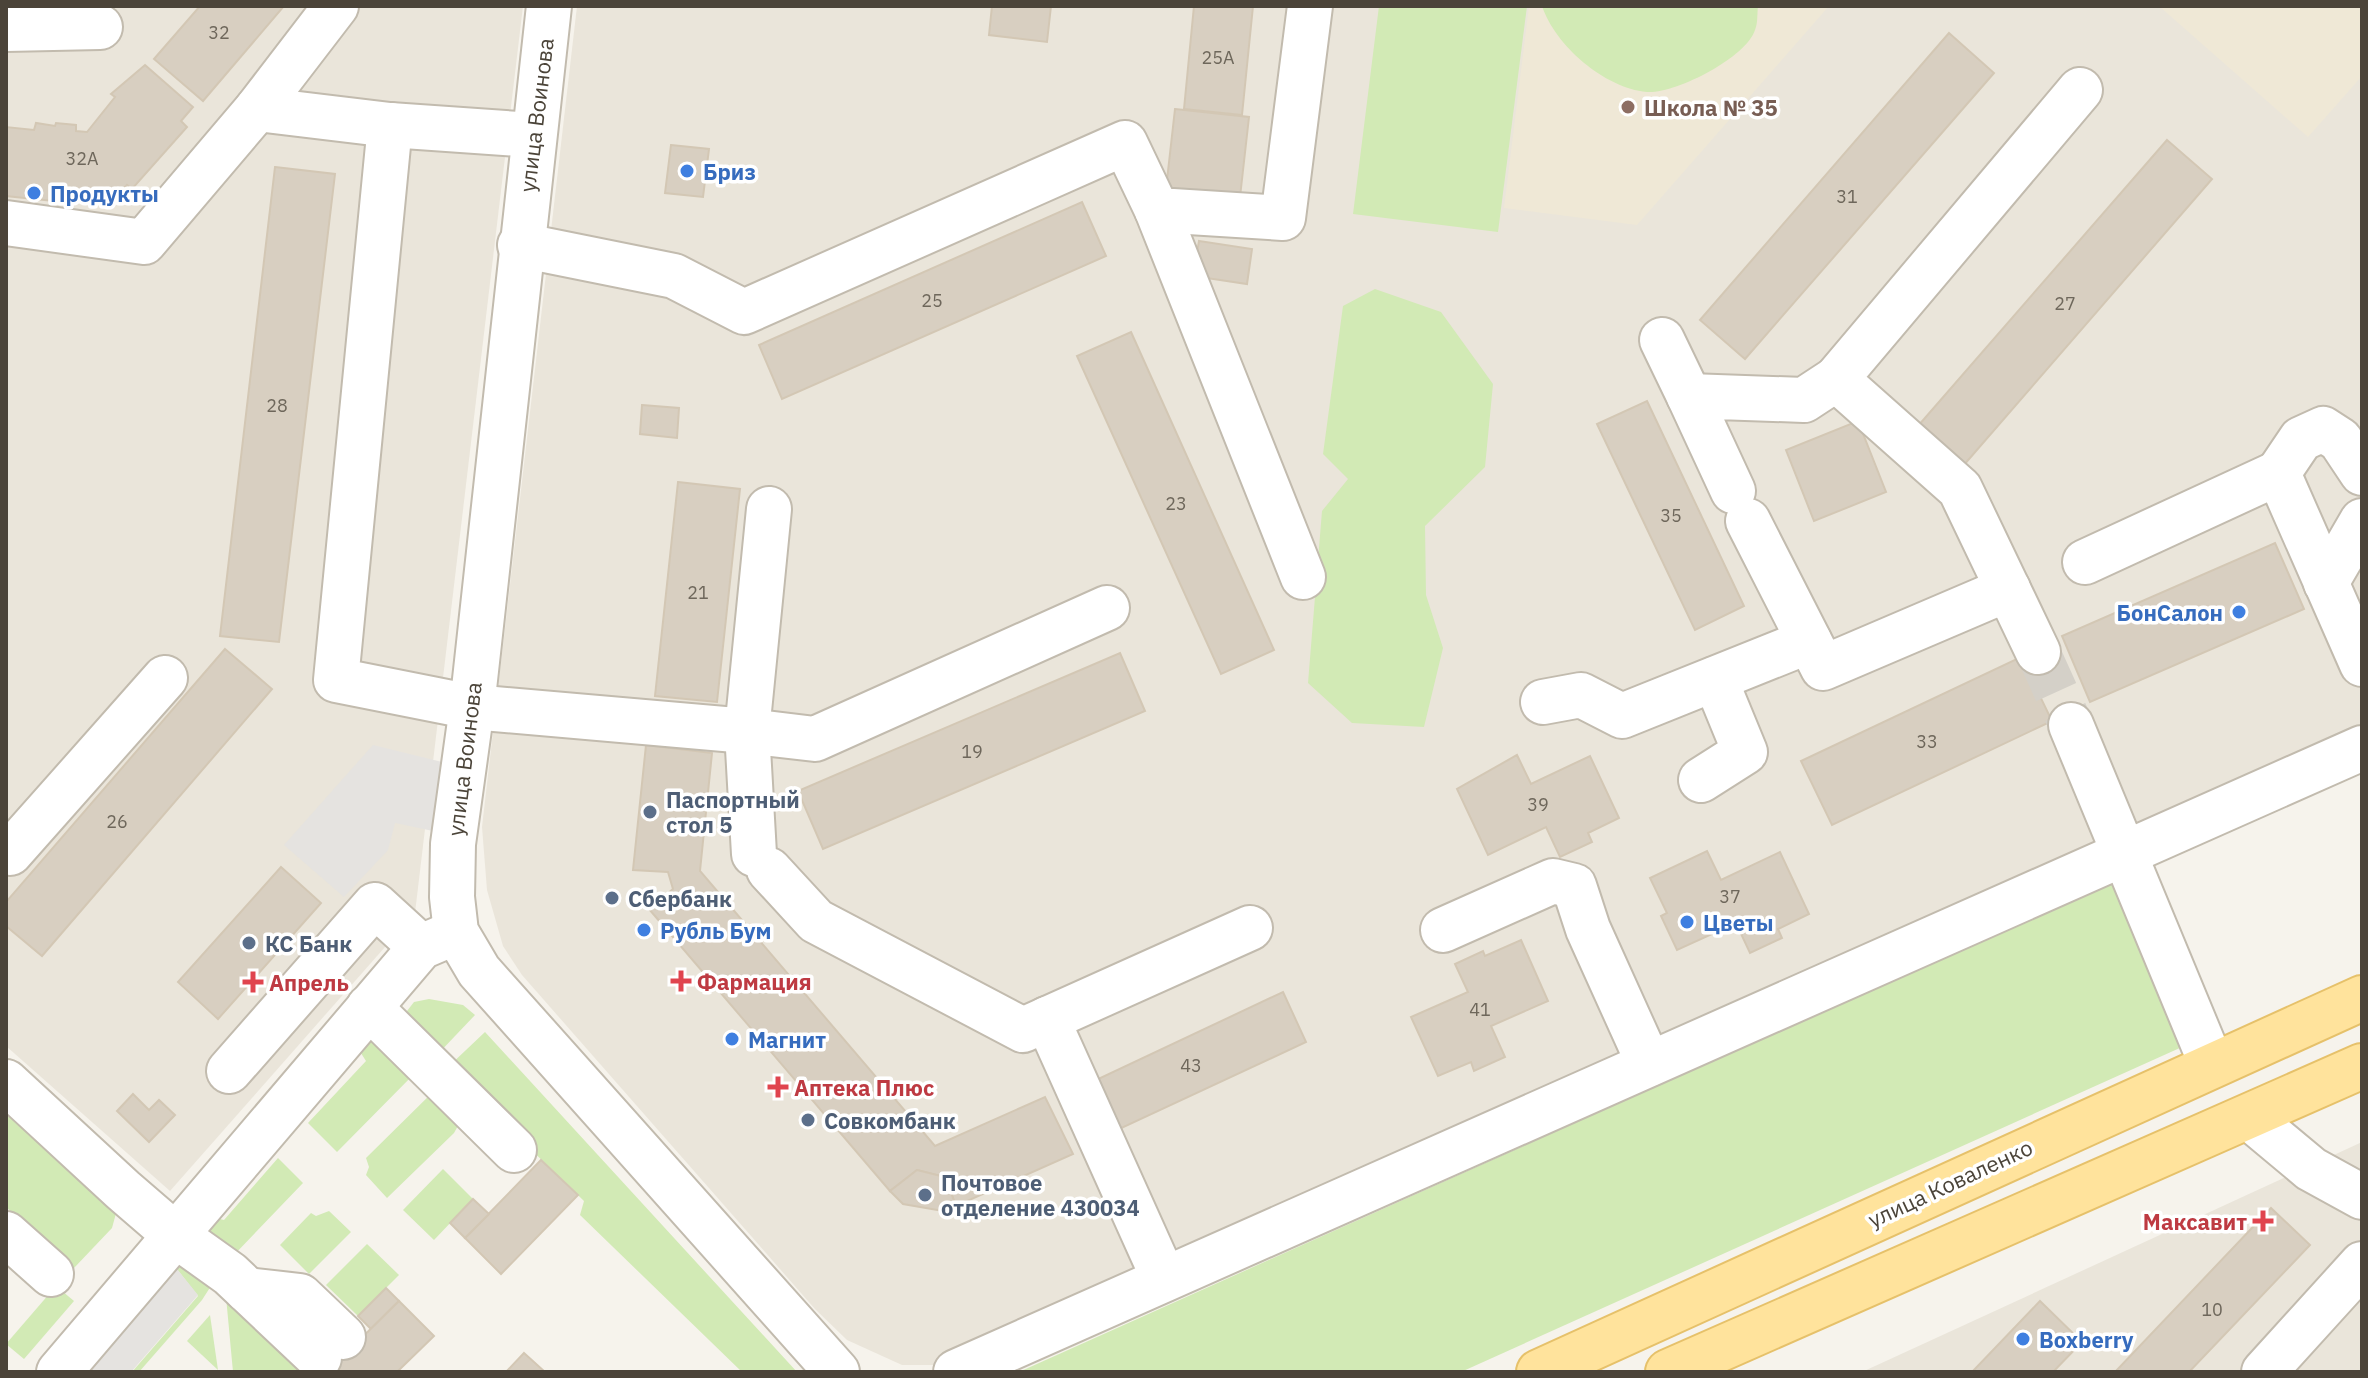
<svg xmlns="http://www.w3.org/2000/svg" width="2368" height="1378" viewBox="0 0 2368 1378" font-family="'IBM Plex Sans',sans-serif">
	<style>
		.residential { fill: #eae5da }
		.education { fill: #efe8d6 }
		.green { fill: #d2eab5 }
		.parking { fill: #e5e3e0 }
		.building { fill: #d8cfc1; stroke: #d3c7b4; stroke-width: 2 }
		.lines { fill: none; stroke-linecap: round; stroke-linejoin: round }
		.minor-tunnel { stroke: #d4d0c8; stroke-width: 44; stroke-dasharray: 44 22; stroke-linecap: butt }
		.minor-casing { stroke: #c2bbae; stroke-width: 48 }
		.major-casing { stroke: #e6c16a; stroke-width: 48 }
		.minor { stroke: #fff; stroke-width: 44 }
		.major { stroke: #ffe39c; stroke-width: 44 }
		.education-dot { fill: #8d6e63; stroke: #fff; stroke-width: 3 }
		.shop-dot { fill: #3f7fe0; stroke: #fff; stroke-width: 3 }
		.service-dot { fill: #5c6f8a; stroke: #fff; stroke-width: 3 }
		.health-dot { fill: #e0444e; stroke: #fff; stroke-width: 3 }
		.labels { text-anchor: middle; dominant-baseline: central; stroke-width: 7; stroke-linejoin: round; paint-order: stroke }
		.number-label { font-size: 18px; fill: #6e675b }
		.education-label { font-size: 22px; font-weight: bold; fill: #785e54; stroke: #fff; text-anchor: start }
		.street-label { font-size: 22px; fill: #4b4439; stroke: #fff }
		.shop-label { font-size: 22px; font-weight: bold; fill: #366cbe; stroke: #fff; text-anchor: start }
		.service-label { font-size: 22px; font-weight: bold; fill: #4e5e75; stroke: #fff; text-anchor: start }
		.health-label { font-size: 22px; font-weight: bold; fill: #be3a42; stroke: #fff; text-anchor: start }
	</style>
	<rect width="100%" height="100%" fill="#f6f3ec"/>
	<g class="residential">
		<path d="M6,6H523L415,913L170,1191L6,1046Z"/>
		<path d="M577,6H2362V734L941,1365H902L847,1340L815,1309L522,975L503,946L487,890L482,827Z"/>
		<path d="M2362,1142V1372H1862Z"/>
	</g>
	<g class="education">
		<path d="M1529,6H1829L1637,225L1504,208Z"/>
		<path d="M2159,6H2362V76L2308,137Z"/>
	</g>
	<g class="green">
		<path d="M1379,6H1527L1498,232L1353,214Z"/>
		<path d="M1542,6H1758C1757,14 1758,23 1755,30C1746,58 1675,94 1647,92C1604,88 1555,45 1542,6Z"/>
		<path d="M1375,289L1441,312L1493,384L1485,467L1425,526L1426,595L1443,648L1424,727L1352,723L1308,683L1322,511L1348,479L1323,454L1343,306Z"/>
		<path d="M2112,882L2182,1047L1461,1372H1019Z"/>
		<path d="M429,999L463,1005L475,1015L436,1056L408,1020L407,1011L414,1002Z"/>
		<path d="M485,1032L797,1372H742L580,1215L584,1201L447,1068Z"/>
		<path d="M374,1038L416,1072L337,1152L308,1123L366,1061L359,1050L360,1043Z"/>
		<path d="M439,1086L459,1124L454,1133L387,1198L366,1175L369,1167L366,1158Z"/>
		<path d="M16,1114L118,1206L112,1228L74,1268L6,1207V1118Z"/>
		<path d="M278,1158L303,1183L233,1256L206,1231L207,1216L224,1220Z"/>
		<path d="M443,1169L473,1199L434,1240L403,1210Z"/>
		<path d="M329,1211L351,1232L309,1274L280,1245L311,1213L316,1216Z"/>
		<path d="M367,1244L399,1275L358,1316L326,1285Z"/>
		<path d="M180,1256L218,1275L202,1300L139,1372H132L198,1296L173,1264Z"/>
		<path d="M56,1286L74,1301L24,1359L6,1344Z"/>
		<path d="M225,1286L316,1372H233Z"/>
		<path d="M210,1315L218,1370L187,1341Z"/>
	</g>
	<g class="parking">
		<path d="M373,745L442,762L433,831L395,823L388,850L344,897L284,845Z"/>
		<path d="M177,1269L198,1295L131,1372H88Z"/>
	</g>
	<g class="building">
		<path d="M200,6H284L203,101L154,59Z"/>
		<path d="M992,6H1051L1047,42L989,35Z"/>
		<path d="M1194,6H1253L1242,115L1184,109Z"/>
		<path d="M1949,33L1994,73L1745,359L1700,320Z"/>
		<path d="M145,65L193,107L181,121L187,127L132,189L127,185L115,199L54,193L53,201L6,196V127L34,130L36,123L55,126L56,123L76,125V131L87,132L115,97L111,94Z"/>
		<path d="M1175,109L1249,117L1240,197L1166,189Z"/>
		<path d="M2167,140L2212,179L1963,466L1918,426Z"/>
		<path d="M671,145L709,149L703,197L665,193Z"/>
		<path d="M275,167L335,174L279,642L220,636Z"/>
		<path d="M1082,202L1106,256L782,399L759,345Z"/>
		<path d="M1199,241L1252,249L1247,284L1193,276Z"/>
		<path d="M1131,332L1274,650L1221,674L1077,356Z"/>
		<path d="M1647,401L1744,606L1695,630L1597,424Z"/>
		<path d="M642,405L679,408L677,438L640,434Z"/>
		<path d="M1858,421L1886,492L1814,521L1786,450Z"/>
		<path d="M678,482L740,489L717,702L655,696Z"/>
		<path d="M2275,543L2304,609L2090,702L2062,636Z"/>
		<path d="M225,649L272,689L42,956L6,926V902Z"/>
		<path d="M1120,653L1145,711L823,849L798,791Z"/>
		<path d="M2021,657L2052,721L1832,825L1801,761Z"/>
		<path d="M646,745L712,753L700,871L935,1146L1045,1097L1073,1154L956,1206L945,1177L917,1170L890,1191L649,909L673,889L668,872L633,870Z"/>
		<path d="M1517,755L1531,784L1590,756L1619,818L1588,833L1592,842L1560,857L1546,827L1488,855L1457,789Z"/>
		<path d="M1707,851L1721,880L1780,852L1809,914L1778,929L1782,938L1750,953L1736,923L1677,950L1661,916L1667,913L1650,878Z"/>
		<path d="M281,867L321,903L218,1019L178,982Z"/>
		<path d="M1521,940L1548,1001L1491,1026L1505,1057L1474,1071L1471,1062L1438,1076L1411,1017L1468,992L1455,964L1483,951L1485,956Z"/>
		<path d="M1283,992L1306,1042L1100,1138L1077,1089Z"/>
		<path d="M133,1094L149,1110L159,1100L175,1115L149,1142L117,1111Z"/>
		<path d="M541,1160L578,1195L501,1274L465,1238Z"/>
		<path d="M917,1170L945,1177L956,1206L943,1211L903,1204L890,1191Z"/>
		<path d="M473,1199L489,1214L465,1238L450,1223Z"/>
		<path d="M2271,1208L2310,1245L2189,1372H2115Z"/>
		<path d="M386,1288L399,1301L371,1329L358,1316Z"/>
		<path d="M399,1301L434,1336L397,1372H327Z"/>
		<path d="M2040,1301L2082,1342L2053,1372H1972Z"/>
		<path d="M524,1353L545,1372H506Z"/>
	</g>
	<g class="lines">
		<path class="minor-tunnel" d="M2038,652L2071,725"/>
		<g class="minor-casing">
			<g id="minor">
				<path d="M549,6L472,707L453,844L452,897L456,932L479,971L837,1372"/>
				<path d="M6,29L100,27"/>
				<path d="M257,109L390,125L533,135"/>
				<path d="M390,125L336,680L472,707L747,731L769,509"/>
				<path d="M1157,210L1303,577"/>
				<path d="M6,223L144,242L257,109L336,6"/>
				<path d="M520,245L674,276L744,312L1125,143L1157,210L1283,218L1310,6"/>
				<path d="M1662,340L1689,396"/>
				<path d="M2278,473L2301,439L2323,429L2340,440L2362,473"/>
				<path d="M1733,491L1689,396L1804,400L1836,379"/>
				<path d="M1748,521L1823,668L2008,589"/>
				<path d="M2085,562L2278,473L2362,664"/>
				<path d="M2326,583L2362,521"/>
				<path d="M2038,652L1960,489L1836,379L2080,90"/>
				<path d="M1543,702L1581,695L1622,716L1809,641"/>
				<path d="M2071,725L2211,1063"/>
				<path d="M1701,780L1745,752L1715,679"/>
				<path d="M6,849L10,853L165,678"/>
				<path d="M754,854L747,731L815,739L1107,608"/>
				<path d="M769,870L816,921L1023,1030L1250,928"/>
				<path d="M1443,930L1553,881L1574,886L1588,929L1649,1064"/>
				<path d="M369,1007L514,1150"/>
				<path d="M1047,1019L1164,1279"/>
				<path d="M229,1071L375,905L421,947"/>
				<path d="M6,1082L123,1190L174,1234L230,1274L319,1358"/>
				<path d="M2250,1118L2311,1169L2362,1197"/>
				<path d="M6,1234L51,1274"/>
				<path d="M247,1290L300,1296L343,1337"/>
				<path d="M59,1372L421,947L456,932"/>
				<path d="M956,1372L2362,748"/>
				<path d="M2264,1372L2362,1264"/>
			</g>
		</g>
		<g class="major-casing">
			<g id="major">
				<path d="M1539,1372L2362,998"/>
				<path d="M1668,1372L2362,1066"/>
			</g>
		</g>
		<use href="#minor" class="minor"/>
		<use href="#major" class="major"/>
	</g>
	<circle class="education-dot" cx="1628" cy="107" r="8"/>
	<g class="shop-dot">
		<circle cx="687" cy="171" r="8"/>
		<circle cx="34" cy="193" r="8"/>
		<circle cx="2239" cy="612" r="8"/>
		<circle cx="1687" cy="922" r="8"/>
		<circle cx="644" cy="930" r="8"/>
		<circle cx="732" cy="1039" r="8"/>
		<circle cx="2023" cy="1339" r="8"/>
	</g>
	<g class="service-dot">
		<circle cx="650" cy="812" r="8"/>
		<circle cx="612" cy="898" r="8"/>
		<circle cx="249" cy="943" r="8"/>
		<circle cx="808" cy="1120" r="8"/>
		<circle cx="925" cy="1195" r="8"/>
	</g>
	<g class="health-dot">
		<path d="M677 969h8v8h8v8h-8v8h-8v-8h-8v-8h8z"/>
		<path d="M249 970h8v8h8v8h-8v8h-8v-8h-8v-8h8z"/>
		<path d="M774 1075h8v8h8v8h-8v8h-8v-8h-8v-8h8z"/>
		<path d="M2259 1209h8v8h8v8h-8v8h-8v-8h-8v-8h8z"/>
	</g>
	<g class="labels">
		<g class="number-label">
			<text x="219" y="32">32</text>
			<text x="1218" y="57">25А</text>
			<text x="82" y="158">32А</text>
			<text x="1847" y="196">31</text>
			<text x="932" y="300">25</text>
			<text x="2065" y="303">27</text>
			<text x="277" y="405">28</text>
			<text x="1176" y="503">23</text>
			<text x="1671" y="515">35</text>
			<text x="698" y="592">21</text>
			<text x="1927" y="741">33</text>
			<text x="972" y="751">19</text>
			<text x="1538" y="804">39</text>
			<text x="117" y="821">26</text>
			<text x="1730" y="896">37</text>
			<text x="1480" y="1009">41</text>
			<text x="1191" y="1065">43</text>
			<text x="2212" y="1309">10</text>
		</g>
		<g class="education-label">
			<text x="1644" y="107">Школа № 35</text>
		</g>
		<g class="street-label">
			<text transform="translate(536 115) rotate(-83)">улица Воинова</text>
			<text transform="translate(464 759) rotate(-83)">улица Воинова</text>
			<text transform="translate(1950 1183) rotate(-25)">улица Коваленко</text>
		</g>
		<g class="shop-label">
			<text x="703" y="171">Бриз</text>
			<text x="50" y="193">Продукты</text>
			<text x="2223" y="612" text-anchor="end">БонСалон</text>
			<text x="1703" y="922">Цветы</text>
			<text x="660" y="930">Рубль Бум</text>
			<text x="748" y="1039">Магнит</text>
			<text x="2039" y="1339">Boxberry</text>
		</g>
		<g class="service-label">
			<text x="666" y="799">Паспортный<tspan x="666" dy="25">стол 5</tspan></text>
			<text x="628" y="898">Сбербанк</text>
			<text x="265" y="943">КС Банк</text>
			<text x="824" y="1120">Совкомбанк</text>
			<text x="941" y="1182">Почтовое<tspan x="941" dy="25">отделение 430034</tspan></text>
		</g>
		<g class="health-label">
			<text x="697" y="981">Фармация</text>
			<text x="269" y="982">Апрель</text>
			<text x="794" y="1087">Аптека Плюс</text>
			<text x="2247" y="1221" text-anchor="end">Максавит</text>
		</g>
	</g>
	<rect width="2368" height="1378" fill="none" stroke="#4b4439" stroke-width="16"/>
</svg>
